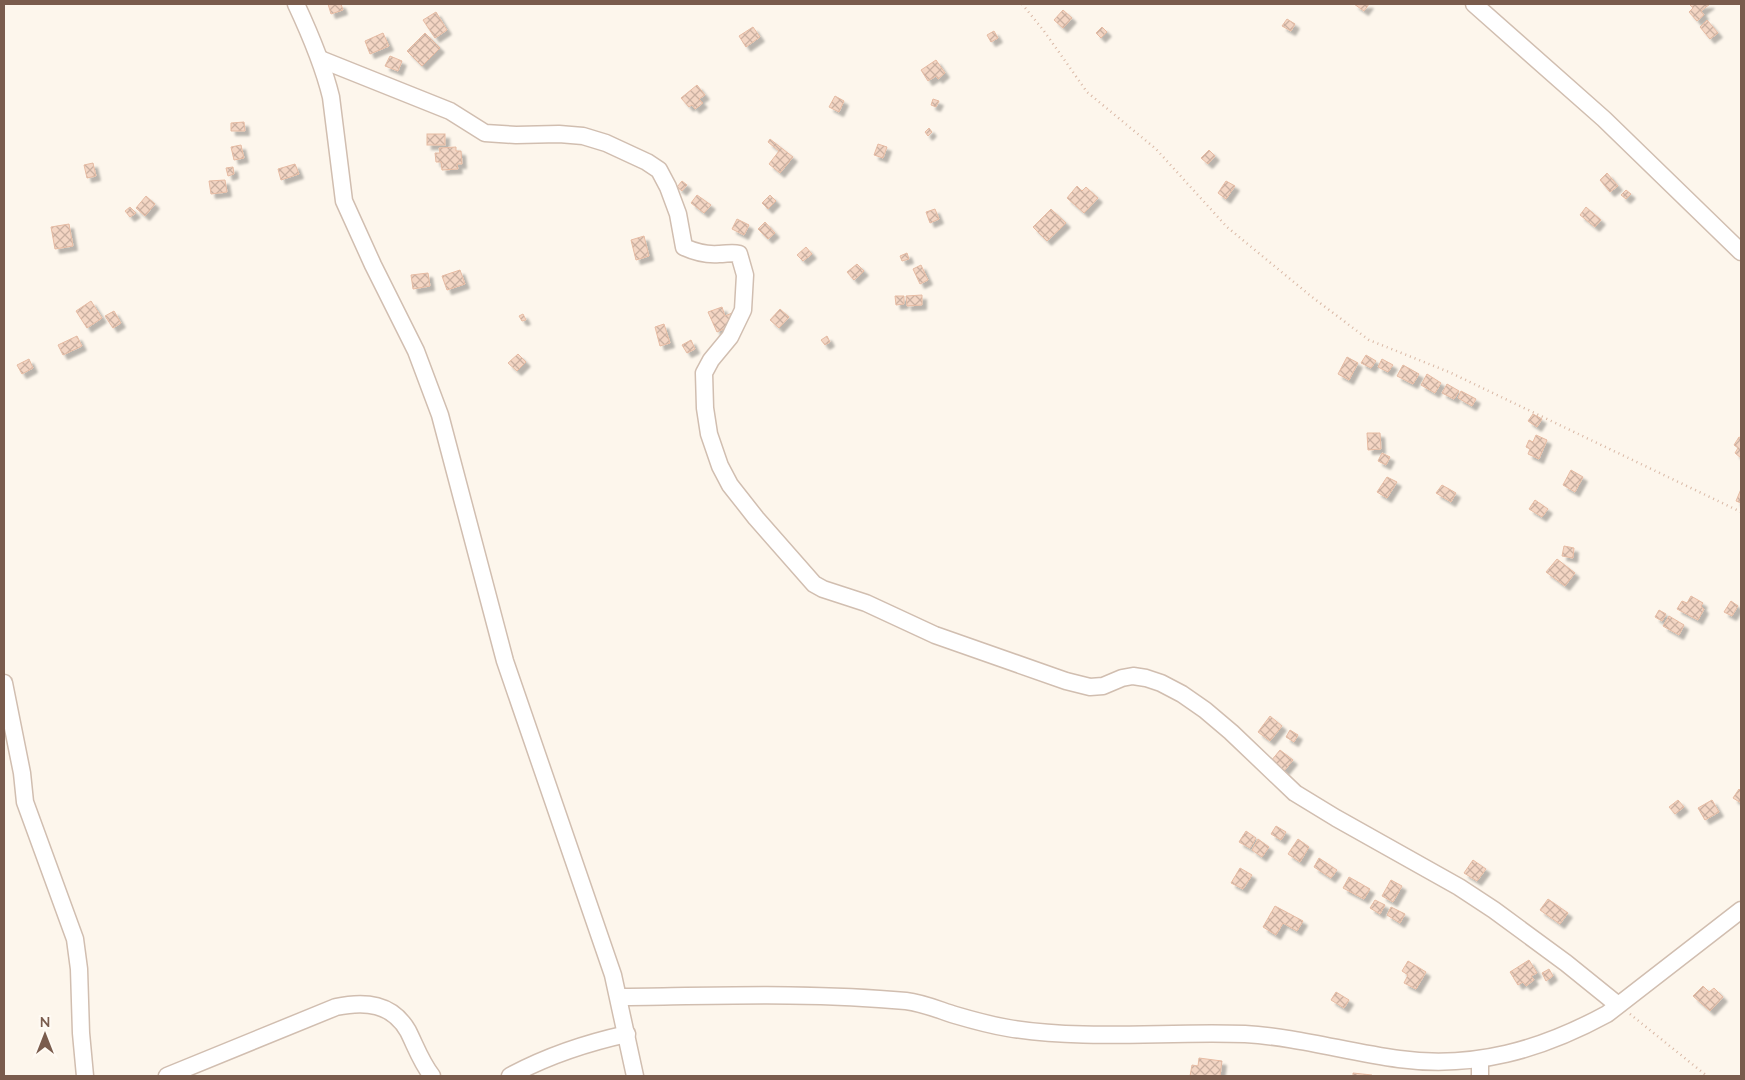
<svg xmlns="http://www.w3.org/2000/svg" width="1745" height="1080" viewBox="0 0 1745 1080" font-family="Mulish,sans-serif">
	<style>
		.building { fill: url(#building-cross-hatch); stroke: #e6bba3; filter: url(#shadow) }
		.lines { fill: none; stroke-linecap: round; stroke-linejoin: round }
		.street-casing { stroke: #d1beb0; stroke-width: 19 }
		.path { stroke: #d9b8a5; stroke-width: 2.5; stroke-dasharray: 1 4; stroke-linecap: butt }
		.street { stroke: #fff; stroke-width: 16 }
	</style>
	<defs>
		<pattern id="building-cross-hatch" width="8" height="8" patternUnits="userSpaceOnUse" patternTransform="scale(1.25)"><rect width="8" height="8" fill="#f3d5c3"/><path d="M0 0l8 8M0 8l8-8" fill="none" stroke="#cab0a1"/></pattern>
		<filter id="shadow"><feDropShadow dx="4.5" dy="4.5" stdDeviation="1" flood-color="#0004"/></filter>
	</defs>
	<rect width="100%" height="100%" fill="#fdf6ec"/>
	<g class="building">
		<path d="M328,4H341L343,10L331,14Z"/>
		<path d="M1354,4H1369L1364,11Z"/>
		<path d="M1689,4H1710L1701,11L1704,15L1697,21L1689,12L1693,8Z"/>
		<path d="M1063,10L1072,18L1063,28L1054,20Z"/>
		<path d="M436,12L447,30L435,38L423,20Z"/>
		<path d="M1287,19L1295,24L1291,31L1282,26Z"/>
		<path d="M1707,20L1718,33L1710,39L1700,27Z"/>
		<path d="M753,27L760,37L746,47L739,36Z"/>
		<path d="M1102,27L1107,32L1101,38L1096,33Z"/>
		<path d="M994,31L998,38L991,42L987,35Z"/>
		<path d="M383,33L389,46L370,54L365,41Z"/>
		<path d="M425,33L440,48L422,66L407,51Z"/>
		<path d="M390,56L402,61L398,71L385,66Z"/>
		<path d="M936,60L945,73L938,79L936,76L928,81L921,70Z"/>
		<path d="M697,85L705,95L699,99L703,103L695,109L692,105L689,107L681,98Z"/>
		<path d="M835,96L844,101L839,112L829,107Z"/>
		<path d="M933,99L939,101L936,107L931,105Z"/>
		<path d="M244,122L245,131H231V123Z"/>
		<path d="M929,128L932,132L928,136L925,132Z"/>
		<rect x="427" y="134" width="18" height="11"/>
		<path d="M770,139L793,157L780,173L769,164L779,151L768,142Z"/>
		<path d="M878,144L887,147L883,158L874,155Z"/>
		<path d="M241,145L244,158L234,160L231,147Z"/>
		<path d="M456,147V151H461L462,164H457L458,169L442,170L441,162H436L435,153H440L439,148Z"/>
		<path d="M1209,150L1215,156L1208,164L1201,158Z"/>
		<path d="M93,163L96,176L87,178L84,165Z"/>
		<path d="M295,164L299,174L281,180L278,169Z"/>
		<path d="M233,167L234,174L228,176L226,168Z"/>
		<path d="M1607,173L1618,186L1610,192L1600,180Z"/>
		<path d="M225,180L227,192L211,194L209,181Z"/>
		<path d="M682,181L687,185L682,191L677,187Z"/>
		<path d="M1226,181L1235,186L1226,199L1218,193Z"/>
		<path d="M1077,186L1082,191L1086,187L1098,198L1084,213L1067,198Z"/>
		<path d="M1626,190L1631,194L1626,199L1621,195Z"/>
		<path d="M697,195L711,205L704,213L691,203Z"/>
		<path d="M770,195L776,201L768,209L762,203Z"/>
		<path d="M146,196L155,204L145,216L136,208Z"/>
		<path d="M130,207L136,213L130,217L125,211Z"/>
		<path d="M1586,207L1601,220L1595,227L1580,215Z"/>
		<path d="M935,209L939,219L930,223L926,212Z"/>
		<path d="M1051,209L1066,223L1047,241L1033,227Z"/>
		<path d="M737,219L749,225L744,235L732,229Z"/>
		<path d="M765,222L775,233L768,239L758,229Z"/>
		<path d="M69,224L73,246L55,249L51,227Z"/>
		<path d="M644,236L649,256L636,260L631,240Z"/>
		<path d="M806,247L812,254L803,261L797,255Z"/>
		<path d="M907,253L909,259L902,261L900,256Z"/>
		<path d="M857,264L864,271L854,280L847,272Z"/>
		<path d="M921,265L928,280L920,284L913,269Z"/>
		<path d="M460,270L465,284L447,290L442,276Z"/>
		<path d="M428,273L430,286L413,289L411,275Z"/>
		<path d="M922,295V305L907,306L906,296Z"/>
		<path d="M895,296H904V304L896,305Z"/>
		<path d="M91,301L102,318L87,328L76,311Z"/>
		<path d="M722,307L725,316L732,313L737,323L717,332L708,312Z"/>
		<path d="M780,309L789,317L779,328L770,320Z"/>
		<path d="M114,311L121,323L113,328L105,316Z"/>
		<path d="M523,314L526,320L522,321L519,316Z"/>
		<path d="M664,324L670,343L660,346L655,327Z"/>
		<path d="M77,336L82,346L63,355L58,345Z"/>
		<path d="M827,336L830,342L825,345L821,340Z"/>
		<path d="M691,340L695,349L687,353L682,345Z"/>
		<path d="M518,354L526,362L517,371L508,363Z"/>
		<path d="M1366,355L1376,361L1371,368L1361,363Z"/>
		<path d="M1347,357L1358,363L1349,380L1338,374Z"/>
		<path d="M29,359L33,368L22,374L17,365Z"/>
		<path d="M1382,359L1393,365L1388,372L1378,367Z"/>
		<path d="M1403,365L1419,374L1413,384L1397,376Z"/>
		<path d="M1427,374L1441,383L1435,393L1421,385Z"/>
		<path d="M1447,384L1459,391L1454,399L1442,393Z"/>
		<path d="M1461,391L1476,399L1472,406L1458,398Z"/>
		<path d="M1533,414L1542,419L1537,427L1528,421Z"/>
		<path d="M1367,433H1380L1381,449L1368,450Z"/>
		<path d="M1536,435L1547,440L1539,459L1528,454L1530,449L1526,447L1529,440L1533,442Z"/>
		<path d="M1739,437L1741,438V458L1735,453L1738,448L1734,445Z"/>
		<path d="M1382,453L1390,457L1386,465L1378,461Z"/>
		<path d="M1571,470L1583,477L1575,492L1563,485Z"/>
		<path d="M1387,477L1397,482L1387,498L1377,492Z"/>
		<path d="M1442,485L1456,493L1451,502L1436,493Z"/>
		<path d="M1741,489V503L1736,501Z"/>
		<path d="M1535,500L1548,509L1542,517L1529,509Z"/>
		<path d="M1564,546L1574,548L1573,558L1562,556Z"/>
		<path d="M1557,559L1575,573L1565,586L1546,572Z"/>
		<path d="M1691,596L1703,603L1701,606L1704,609L1698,620L1677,609L1682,601L1687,603Z"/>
		<path d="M1731,601L1738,606L1732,616L1724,612Z"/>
		<path d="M1659,610L1666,614L1662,621L1655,617Z"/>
		<path d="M1669,616L1684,625L1679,635L1663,626Z"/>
		<path d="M1270,716L1282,726L1270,741L1258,732Z"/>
		<path d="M1290,730L1298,735L1294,742L1286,737Z"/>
		<path d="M1280,750L1293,760L1284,771L1271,761Z"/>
		<path d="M1739,789L1741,791V803L1733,798Z"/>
		<path d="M1678,800L1684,807L1675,814L1669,807Z"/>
		<path d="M1712,800L1719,812L1705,820L1698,808Z"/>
		<path d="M1276,826L1286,832L1281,840L1271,834Z"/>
		<path d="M1246,831L1256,838L1250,848L1239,842Z"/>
		<path d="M1258,839L1269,847L1262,857L1252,850Z"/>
		<path d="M1298,839L1309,847L1300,862L1288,854Z"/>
		<path d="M1319,858L1337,870L1331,878L1314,867Z"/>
		<path d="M1473,860L1486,869L1477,881L1464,873Z"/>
		<path d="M1240,868L1252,875L1243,889L1231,883Z"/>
		<path d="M1349,877L1370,889L1364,899L1343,888Z"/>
		<path d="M1391,880L1402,886L1393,902L1382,896Z"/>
		<path d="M1548,899L1568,913L1560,924L1540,910Z"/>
		<path d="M1375,900L1385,905L1380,914L1370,908Z"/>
		<path d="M1275,906L1303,921L1297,931L1283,923L1276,935L1263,927Z"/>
		<path d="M1391,907L1405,914L1400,923L1387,915Z"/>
		<path d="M1529,960L1537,973L1531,976L1534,980L1526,986L1523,982L1518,985L1510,972Z"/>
		<path d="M1408,961L1426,972L1416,989L1404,983L1408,975L1402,971Z"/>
		<path d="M1549,969L1553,976L1546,981L1542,973Z"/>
		<path d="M1703,986L1709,992L1714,988L1723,997L1710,1011L1693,996Z"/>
		<path d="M1336,992L1349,1000L1344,1008L1331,1000Z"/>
		<path d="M1199,1058L1222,1061L1220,1076H1190L1192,1065L1198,1066Z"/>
		<path d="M1353,1073L1372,1075V1076H1353Z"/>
	</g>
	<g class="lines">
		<g class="street-casing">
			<g id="street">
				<path d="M296,4C310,34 323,64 331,97L344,201L373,265L416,351L440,415L505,661L613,975L635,1076"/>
				<path d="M1474,4L1604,119L1741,252"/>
				<path d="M320,59L450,111L485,133L516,135L559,134L583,136L606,143L647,162L659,170L668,187L678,214L684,247C695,252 707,255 719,254C727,254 732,252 739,254L745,275L743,310L730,337L711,360L704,373L705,408L709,434L720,466L730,485L756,518L814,584L823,589L866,603L935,635L1066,681L1090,687L1103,686L1122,678L1133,676L1146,678L1161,683L1182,694L1205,710L1231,732L1295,793L1336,818L1459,887L1494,910L1566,963L1618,1005"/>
				<path d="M4,683L22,773L25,802L75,939L79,969L81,1033L85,1076"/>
				<path d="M619,997C714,996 811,992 906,1001C923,1003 939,1010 955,1015C972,1020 990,1025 1008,1028C1086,1041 1166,1031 1245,1034C1297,1037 1347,1052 1399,1059C1474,1069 1541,1050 1607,1014L1741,910"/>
				<path d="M167,1076L336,1007C365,1001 392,1003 408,1031C416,1047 421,1062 432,1076"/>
				<path d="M510,1076C547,1056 586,1043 627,1034"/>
				<path d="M1480,1076V1059"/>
			</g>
		</g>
		<g class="path">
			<path d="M1022,4L1044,31L1087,92L1156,149L1227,227L1312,297L1369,340L1449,372L1741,512"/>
			<path d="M1630,1014L1707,1076"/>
		</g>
		<use href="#street" class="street"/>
	</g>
	<rect width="1745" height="1080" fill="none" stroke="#7a5c4d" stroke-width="10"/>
	<g transform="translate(45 1035)" stroke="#fffaf3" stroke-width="4" paint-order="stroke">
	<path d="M0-4L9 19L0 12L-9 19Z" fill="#7a5c4d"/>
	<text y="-8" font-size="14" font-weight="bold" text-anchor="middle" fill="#7a5c4d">N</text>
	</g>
</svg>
